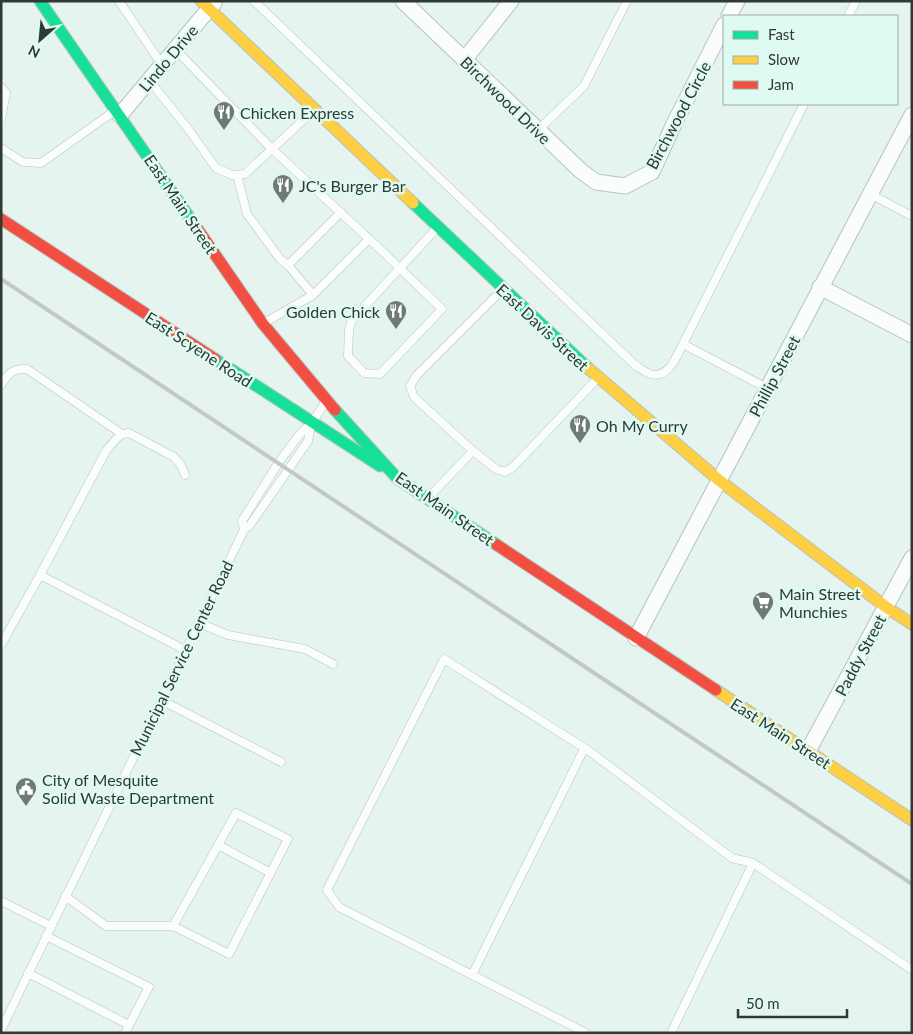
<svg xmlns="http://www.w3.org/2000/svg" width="913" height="1034" viewBox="0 0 913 1034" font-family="Lato,sans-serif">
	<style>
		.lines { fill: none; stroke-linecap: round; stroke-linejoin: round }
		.lane-casing { stroke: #b7c2bf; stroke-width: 9 }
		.street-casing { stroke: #b7c2bf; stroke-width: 17 }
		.fast-casing { stroke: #b7c2bf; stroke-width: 13 }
		.slow-casing { stroke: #b7c2bf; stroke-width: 13 }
		.jam-casing { stroke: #b7c2bf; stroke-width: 13 }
		.lane { stroke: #fbfdfd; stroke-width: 8 }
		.street { stroke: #fbfdfd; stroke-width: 15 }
		.fast { stroke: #16e098; stroke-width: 11 }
		.slow { stroke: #ffcf43; stroke-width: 11 }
		.jam { stroke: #f24e42; stroke-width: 11 }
		.rail { stroke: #c4c7c6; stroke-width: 4 }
		.labels { text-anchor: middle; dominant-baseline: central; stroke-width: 5; stroke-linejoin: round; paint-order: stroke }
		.street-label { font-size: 16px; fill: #2f3936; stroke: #dffaf1 }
		.poi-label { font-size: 16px; fill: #2f3936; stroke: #dffaf1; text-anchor: start }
	</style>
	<rect width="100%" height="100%" fill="#e5f4ef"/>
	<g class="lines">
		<g class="lane-casing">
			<g id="lane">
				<path d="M119,1L162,65"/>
				<path d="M254,1L635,365C640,368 645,372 650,374C669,379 676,357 683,344L767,388"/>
				<path d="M848,16L856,1"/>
				<path d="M175,49L272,149L382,251L442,309L380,374L364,373L348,356L349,330L352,320L437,228"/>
				<path d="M149,80L189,130L216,168L232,175L245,174L312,112"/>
				<path d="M1,87L6,93L1,119"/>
				<path d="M538,130L584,86L627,1"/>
				<path d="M1,148L23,162L41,163L113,112"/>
				<path d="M237,175L247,214L280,259L288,265L341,212"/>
				<path d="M870,194L912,216"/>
				<path d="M288,265L313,295"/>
				<path d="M264,323L313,295L369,239"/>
				<path d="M683,344L804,104"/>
				<path d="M1,385C9,373 12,368 27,369L122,434"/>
				<path d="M473,451L414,397L410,386L417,375L502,290"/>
				<path d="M429,497L473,451L496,469L505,472L513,467L596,380"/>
				<path d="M244,530L242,521L279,462L299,435L312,423L324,404"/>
				<path d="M40,575L106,451L116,439L122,434L129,433L174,457L181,465L185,475"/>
				<path d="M199,623L228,635L305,649L333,664"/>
				<path d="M1,645L40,575L185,650"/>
				<path d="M161,700L281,762"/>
				<path d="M218,845L271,873"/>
				<path d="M65,896L106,926H173L236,813L288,839L229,954L173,926"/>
				<path d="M1,901L51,926"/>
				<path d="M46,936L149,987L125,1033"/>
				<path d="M28,973L129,1025"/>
				<path d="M472,975L584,749"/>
				<path d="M1,1030L244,530L250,525L308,441L311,424"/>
				<path d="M586,1033L339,907L327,890L444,659L589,751L732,858L753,863L912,970"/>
				<path d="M671,1033L753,863"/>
			</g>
		</g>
		<g class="street-casing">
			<g id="street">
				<path d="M403,1L581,171L596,182L625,186L652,172L674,124L724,25"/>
				<path d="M729,16L737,1"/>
				<path d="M464,60L511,1"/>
				<path d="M120,115L214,3"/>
				<path d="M820,287L912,335"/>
				<path d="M636,638L912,115"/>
				<path d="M808,751L912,558"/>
			</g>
		</g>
		<g class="fast-casing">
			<g id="fast">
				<path d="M40,1L196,227"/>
				<path d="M413,203L589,369"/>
				<path d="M215,359L380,466"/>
				<path d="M335,410L398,479L497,545"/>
			</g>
		</g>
		<g class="slow-casing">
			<g id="slow">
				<path d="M201,1L413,203"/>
				<path d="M589,369L720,481L886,607L912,624"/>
				<path d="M716,690L912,820"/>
			</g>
		</g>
		<g class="jam-casing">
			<g id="jam">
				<path d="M1,219L215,359"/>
				<path d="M196,227L263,324L335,410"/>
				<path d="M497,545L716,690"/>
			</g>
		</g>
		<use href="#lane" class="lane"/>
		<use href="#street" class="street"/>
		<use href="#fast" class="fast"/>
		<use href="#slow" class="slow"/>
		<use href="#jam" class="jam"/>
		<path class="rail" d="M1,279C306,479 608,683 912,884"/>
	</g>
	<defs>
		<g id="restaurant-pin" transform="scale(1.125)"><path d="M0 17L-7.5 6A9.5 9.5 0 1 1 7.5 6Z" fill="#6f7a77" stroke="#dffaf1"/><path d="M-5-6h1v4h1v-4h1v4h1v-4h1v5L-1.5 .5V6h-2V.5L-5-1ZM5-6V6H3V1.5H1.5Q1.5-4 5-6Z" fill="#fff"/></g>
		<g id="supermarket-pin" transform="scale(1.125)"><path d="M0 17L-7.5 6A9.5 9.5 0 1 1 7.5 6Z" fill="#6f7a77" stroke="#dffaf1"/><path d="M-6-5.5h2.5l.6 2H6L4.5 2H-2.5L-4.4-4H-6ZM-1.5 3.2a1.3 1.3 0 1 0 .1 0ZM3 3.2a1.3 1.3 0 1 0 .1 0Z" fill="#fff"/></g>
		<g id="civic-pin" transform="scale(1.125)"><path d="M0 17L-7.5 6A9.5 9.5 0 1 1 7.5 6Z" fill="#6f7a77" stroke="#dffaf1"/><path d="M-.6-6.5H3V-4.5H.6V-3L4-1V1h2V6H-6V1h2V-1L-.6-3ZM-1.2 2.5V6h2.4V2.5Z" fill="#fff"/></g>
	</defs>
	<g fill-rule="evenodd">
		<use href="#restaurant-pin" x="224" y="112"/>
		<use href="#restaurant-pin" x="283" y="185"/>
		<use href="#restaurant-pin" x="396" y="311"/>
		<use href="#restaurant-pin" x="580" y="425"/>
		<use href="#supermarket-pin" x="763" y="602"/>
		<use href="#civic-pin" x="26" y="788"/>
	</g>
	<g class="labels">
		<g class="street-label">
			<text transform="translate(168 58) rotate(-50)">Lindo Drive</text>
			<text transform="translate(506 100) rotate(44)">Birchwood Drive</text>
			<text transform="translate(678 115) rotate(-62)">Birchwood Circle</text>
			<text transform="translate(181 204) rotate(56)">East Main Street</text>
			<text transform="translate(543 327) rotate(43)">East Davis Street</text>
			<text transform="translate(199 349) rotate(33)">East Scyene Road</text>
			<text transform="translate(774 376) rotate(-62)">Phillip Street</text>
			<text transform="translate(445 508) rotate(35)">East Main Street</text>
			<text transform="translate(860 655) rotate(-62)">Paddy Street</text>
			<text transform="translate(181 658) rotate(-64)">Municipal Service Center Road</text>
			<text transform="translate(781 733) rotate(33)">East Main Street</text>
		</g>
		<g class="poi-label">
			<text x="240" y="112">Chicken Express</text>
			<text x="299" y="185">JC's Burger Bar</text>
			<text x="380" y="311" text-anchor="end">Golden Chick</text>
			<text x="596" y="425">Oh My Curry</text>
			<text x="779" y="593">Main Street<tspan x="779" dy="18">Munchies</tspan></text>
			<text x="42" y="779">City of Mesquite<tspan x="42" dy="18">Solid Waste Department</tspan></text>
		</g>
	</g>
	<rect width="913" height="1034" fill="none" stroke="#2f3936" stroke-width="5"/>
	<rect x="723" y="15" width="175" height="90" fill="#dffaf1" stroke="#99ada6"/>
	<rect x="733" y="31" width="25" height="8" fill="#16e098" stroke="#99ada6"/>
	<text x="768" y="40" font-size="15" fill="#2f3936">Fast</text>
	<rect x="733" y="56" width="25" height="8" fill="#ffcf43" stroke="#99ada6"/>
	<text x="768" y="65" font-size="15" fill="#2f3936">Slow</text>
	<rect x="733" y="81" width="25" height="8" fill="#f24e42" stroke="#99ada6"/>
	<text x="768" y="90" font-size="15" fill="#2f3936">Jam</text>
	<g transform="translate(40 40) rotate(207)" stroke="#dffaf1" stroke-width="4" paint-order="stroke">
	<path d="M0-4L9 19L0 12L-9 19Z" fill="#2f3936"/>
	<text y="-8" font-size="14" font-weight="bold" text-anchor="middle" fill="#2f3936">N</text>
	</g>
	<path d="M738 1009v8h109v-8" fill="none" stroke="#2f3936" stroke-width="2.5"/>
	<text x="746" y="1009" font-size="15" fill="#2f3936" stroke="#dffaf1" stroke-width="4" paint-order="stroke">50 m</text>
</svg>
